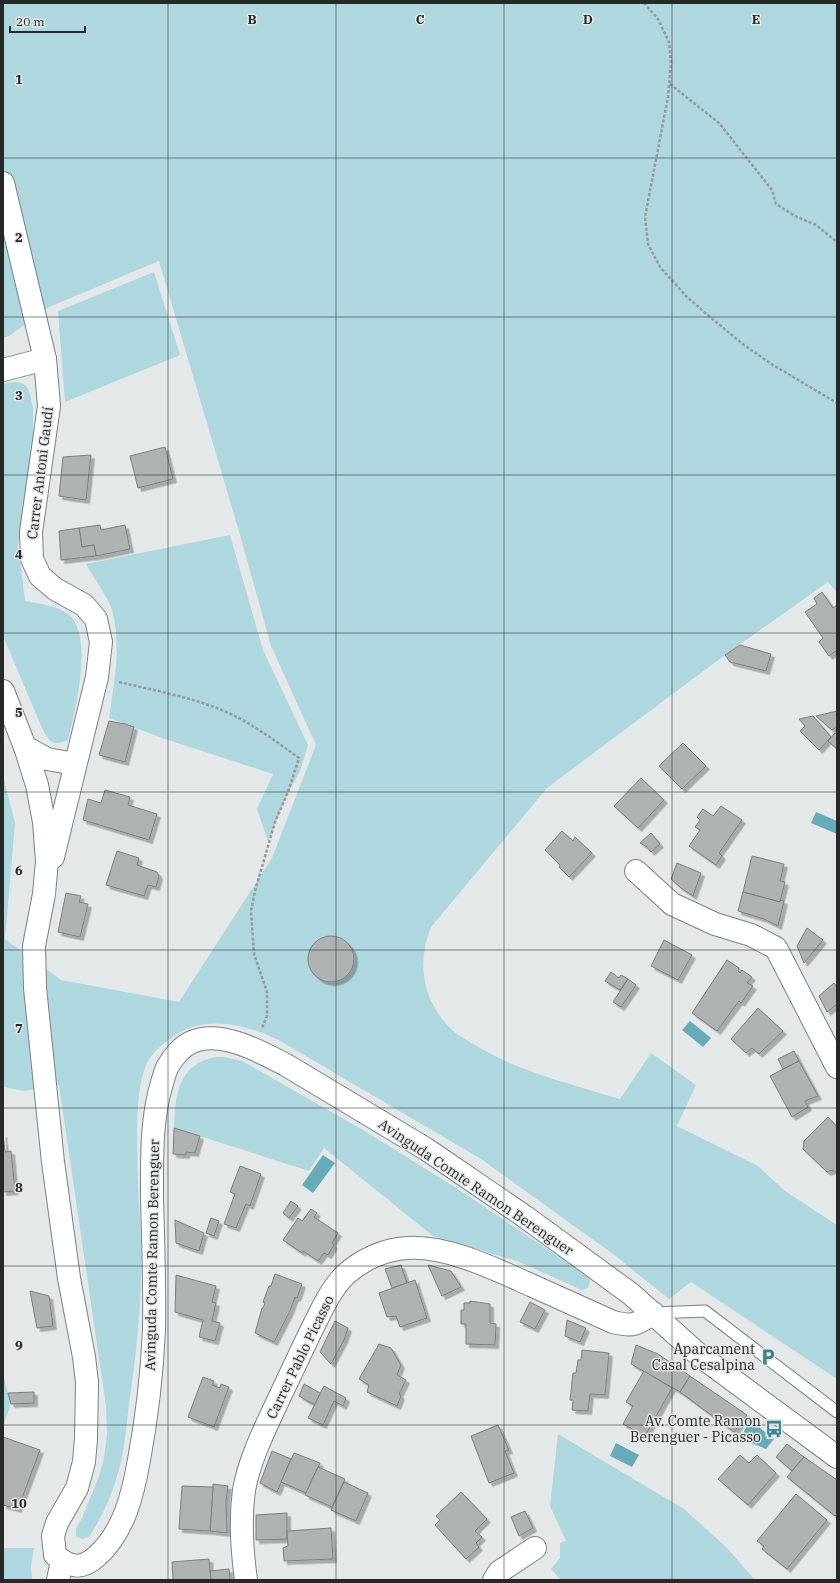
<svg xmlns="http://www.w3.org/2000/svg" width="840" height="1583" viewBox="0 0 840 1583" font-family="'IBM Plex Serif',serif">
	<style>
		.green { fill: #afd7df }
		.water { fill: #67abb8 }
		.building { fill: #aeb2b3; stroke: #7b7f7f; filter: url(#shadow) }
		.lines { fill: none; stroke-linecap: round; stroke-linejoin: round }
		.lane-casing { stroke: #7e8182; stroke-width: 13 }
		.street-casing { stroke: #7e8182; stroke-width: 24 }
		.path { stroke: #969899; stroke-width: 2.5; stroke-dasharray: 3 2; stroke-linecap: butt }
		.lane { stroke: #fff; stroke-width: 11 }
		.street { stroke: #fff; stroke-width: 22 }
		.grid { fill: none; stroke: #272828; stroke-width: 1; stroke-opacity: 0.55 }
		.labels { text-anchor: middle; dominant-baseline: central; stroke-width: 3; stroke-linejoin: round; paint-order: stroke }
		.street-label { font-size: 14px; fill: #272828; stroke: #e4e8e9 }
		.poi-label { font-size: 14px; fill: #272828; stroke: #e4e8e9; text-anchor: end }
		.grid-label { font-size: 13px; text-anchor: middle; font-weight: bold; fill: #272828; stroke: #e4e8e9; stroke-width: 3; stroke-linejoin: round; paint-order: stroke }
	</style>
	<defs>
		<filter id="shadow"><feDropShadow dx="3.5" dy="3.5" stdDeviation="0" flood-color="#0004"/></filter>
	</defs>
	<rect width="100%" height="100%" fill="#e4e8e9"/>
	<g class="green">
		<path d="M3,3H837V592L828,582L725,655L547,788L431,927C416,964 423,1002 452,1030C459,1036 467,1040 475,1045C519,1072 571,1084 620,1099L651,1053L696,1085L677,1126L758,1166L785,1191L837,1225V1379L691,1282L669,1299L613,1254L481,1159L282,1042C245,1023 200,1012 166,1042C158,1048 151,1055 147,1063C138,1083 138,1108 137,1129C137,1160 138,1189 140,1219C144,1281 138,1343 129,1404C126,1429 124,1456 116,1480C110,1500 100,1520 89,1537L82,1539L76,1536V1529L82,1518L99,1476L104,1458L107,1435L106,1406L59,1085L24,1091L3,1087V776L15,823L5,939L61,980L179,1002L272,858L316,745L271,646L238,528L159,261L49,307L9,336L3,338Z"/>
		<path d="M154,272L180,355L65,402L58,311Z"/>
		<path d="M15,382L22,383L27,387L30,394L33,408V469L18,544L25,601C40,604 57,605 69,615C94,636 75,712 68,740C52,747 49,741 42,728L3,636V384Z"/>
		<path d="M230,535L263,650L308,745L300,771L287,795L268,841L257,809L273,774L162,738L109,718C114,682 122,646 112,610C108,597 93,577 86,564Z"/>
		<path d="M216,1057H224L242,1061L363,1130L458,1189L587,1276L590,1281L588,1288L582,1290L517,1261L433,1236L324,1148L309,1171L174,1128C175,1096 178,1063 216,1057Z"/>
		<path d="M3,1374L11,1404L3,1426Z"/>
		<path d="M558,1434L684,1509L726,1547L755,1580H561L551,1569L560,1558V1543L566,1541L550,1506Z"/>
		<path d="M3,1548H34L31,1566L32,1580H3Z"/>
	</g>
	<g class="water">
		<path d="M816,812L837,821V834L811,823Z"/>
		<path d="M690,1021L711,1038L703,1047L682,1030Z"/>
		<path d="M323,1155L335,1163L313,1193L302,1185Z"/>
		<path d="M751,1421L774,1439L766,1449C757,1444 744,1444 744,1431Z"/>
		<path d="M616,1443L639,1455L632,1467L610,1456Z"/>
	</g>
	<g class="building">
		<path d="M165,447L173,479L138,488L130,456Z"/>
		<path d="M91,455L86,500L59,496L63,457Z"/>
		<path d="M100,525L101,530L125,525L130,549L96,556L94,545L82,547L79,528Z"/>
		<path d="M79,528L82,547L94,545L96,556L61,560L59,531Z"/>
		<path d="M822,592L833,608L837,605V650L829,656L819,642L823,638L805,612L817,604L814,598Z"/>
		<path d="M740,645L771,654L766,671L730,662L725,655Z"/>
		<path d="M837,711V727L832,730L816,716Z"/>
		<path d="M813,716L831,737L819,750L800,731L805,726L799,719Z"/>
		<path d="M109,721L125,724L134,727L125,762L99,755Z"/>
		<path d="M835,733L837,734V749L828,741Z"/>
		<path d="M683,743L706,766L682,789L659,766Z"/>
		<path d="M641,778L664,800L638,828L614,806Z"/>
		<path d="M105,790L130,797L128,805L157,814L149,840L83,820L88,799L101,803Z"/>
		<path d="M721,806L742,820L719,853L722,856L716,865L689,846L700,830L695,827L700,820L697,817L703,809L713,816Z"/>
		<path d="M562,831L573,841L575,837L592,853L569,877L559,867L560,865L545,850Z"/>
		<path d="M651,833L660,844L651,852L647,847L640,843Z"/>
		<path d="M117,851L139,858L137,865L157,872L159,876L156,887L148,885L144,896L106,885Z"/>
		<path d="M752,856L784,864L780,881L785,882L780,902L743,892Z"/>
		<path d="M677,863L701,873L693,896L681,888L671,879Z"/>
		<path d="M743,892L780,902V900L784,901L778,926L764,919L738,911Z"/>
		<path d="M66,893L81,896L79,902L88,904L80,937L58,932Z"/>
		<path d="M807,928L823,940L804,963L797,946Z"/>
		<circle cx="331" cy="959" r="23"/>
		<path d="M664,940L692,955L678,980L651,966Z"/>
		<path d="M727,960L739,968L738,971L740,973L742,970L752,977L747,983L753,986L741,1003L739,1001L717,1031L692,1013Z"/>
		<path d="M611,972L619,978L621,975L628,979L620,990L605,981Z"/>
		<path d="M628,979L636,985L621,1007L613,1002Z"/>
		<path d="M834,983L837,987V1004L827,1012L819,996Z"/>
		<path d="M758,1008L783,1031L759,1054L752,1048L746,1053L731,1039Z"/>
		<path d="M794,1051L799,1061L783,1069L778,1059Z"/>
		<path d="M799,1061L818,1096L805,1101L808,1107L792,1117L770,1076Z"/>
		<path d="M828,1117L837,1127V1173L833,1170L827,1172L803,1149L804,1141Z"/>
		<path d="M174,1128L200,1136L195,1153L186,1152V1155L173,1154Z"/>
		<path d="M3,1134L5,1152L11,1151L15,1191L3,1192Z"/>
		<path d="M240,1166L261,1174L250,1206L246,1204L236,1228L224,1224L235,1194L230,1192Z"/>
		<path d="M291,1201L298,1206L289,1218L283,1213Z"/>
		<path d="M311,1209L317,1213L314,1217L338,1233L332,1243L334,1245L328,1255L324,1253L318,1261L303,1251L302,1253L283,1240L298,1218L302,1221Z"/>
		<path d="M211,1218L219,1221L214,1236L206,1233Z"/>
		<path d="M175,1220L204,1233L199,1251L176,1243Z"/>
		<path d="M401,1265L407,1283L392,1288L385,1269Z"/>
		<path d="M428,1265L451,1271L461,1287L442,1296Z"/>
		<path d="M275,1274L302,1284L297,1298L295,1297L290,1311L274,1342L255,1333L262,1308H263L265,1303L263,1302L269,1286H271Z"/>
		<path d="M176,1275L216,1286L212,1302L216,1303L212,1321L220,1323L215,1341L199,1337L203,1320L175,1312Z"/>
		<path d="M415,1280L427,1318L400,1327L396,1316L387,1317L379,1293Z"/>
		<path d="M30,1291L49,1296L53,1326L37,1328Z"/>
		<path d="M470,1301L490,1304V1323L496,1324L495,1345L466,1344V1324H461V1310H464V1303H470Z"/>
		<path d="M530,1302L545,1310L535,1329L520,1322Z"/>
		<path d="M567,1320L586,1328L580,1342L565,1336Z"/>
		<path d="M335,1321L348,1328L344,1340L331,1364L320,1352Z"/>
		<path d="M379,1344L391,1348L401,1365L397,1375L406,1380L399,1394L401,1396L397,1406L367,1392L369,1385L359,1379Z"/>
		<path d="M636,1345L658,1354L690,1376L680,1392L631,1364Z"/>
		<path d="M582,1350L609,1353L605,1395L590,1394L588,1411L572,1410L573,1400H570L573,1373H576L578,1360H581Z"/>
		<path d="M644,1371L672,1388L645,1436L623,1424L633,1406L626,1402Z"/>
		<path d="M690,1376L747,1415L734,1432L680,1392Z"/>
		<path d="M203,1377L214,1381L212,1385L220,1388L221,1384L229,1387L214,1427L188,1417Z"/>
		<path d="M304,1384L320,1393L315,1405L299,1396Z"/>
		<path d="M324,1386L346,1398L343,1406L334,1401L323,1425L308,1418Z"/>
		<path d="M34,1392V1403L11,1404L8,1393Z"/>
		<path d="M498,1425L509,1450L505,1451L514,1473L489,1483L471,1436Z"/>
		<path d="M3,1437L40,1450L18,1509L3,1505Z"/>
		<path d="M787,1444L804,1457L792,1471L776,1457Z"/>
		<path d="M272,1451L291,1459L277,1492L260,1483Z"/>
		<path d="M294,1453L320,1463L306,1493L281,1482Z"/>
		<path d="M740,1455L749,1463L757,1455L776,1473L748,1505L718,1479Z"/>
		<path d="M804,1457L837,1480V1514L835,1516L787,1477Z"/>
		<path d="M318,1467L345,1479L332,1507L305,1495Z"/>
		<path d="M344,1482L368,1493L356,1521L331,1510Z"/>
		<path d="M213,1484L228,1486L226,1501L227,1533L210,1531Z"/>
		<path d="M182,1486L213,1487L210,1531L179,1529Z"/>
		<path d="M461,1492L487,1519L475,1531L482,1537L476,1543L479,1547L466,1559L435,1525L440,1520L436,1516Z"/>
		<path d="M796,1494L827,1520L787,1569L762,1549L764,1546L757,1541Z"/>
		<path d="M525,1511L533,1528L519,1536L511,1517Z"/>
		<path d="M287,1513V1539L256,1540V1515Z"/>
		<path d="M331,1528L333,1559L284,1561L283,1548L288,1546L287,1531Z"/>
		<path d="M209,1559L211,1580H173L172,1562Z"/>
		<path d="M229,1569L230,1580H211L210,1571Z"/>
	</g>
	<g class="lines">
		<g class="lane-casing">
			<path id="lane" d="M654,1313L705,1311L837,1412"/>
		</g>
		<g class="street-casing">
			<g id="street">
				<path d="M3,183L45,359L49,406L31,532L32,559L40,576L55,589L84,605L96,619L101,642L97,677L53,857"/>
				<path d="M3,370L45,359"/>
				<path d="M3,691L25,747L37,785L44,822L47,861L44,894L34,946L35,988L53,1162L69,1278L84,1357L87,1382L86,1439L84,1462L77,1488L57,1523L53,1536L55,1555C70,1568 82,1570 97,1556C124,1532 133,1494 139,1460C147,1417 152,1374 154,1330C155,1285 153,1240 152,1195C152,1158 151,1119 162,1083C164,1077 165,1071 168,1066C173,1057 182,1046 192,1042C220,1029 261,1052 286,1065L426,1149L524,1216L631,1294L699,1355L837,1457"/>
				<path d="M25,747L47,759L75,764"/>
				<path d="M636,871L672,904L715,924L751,935L776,948L837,1067"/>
				<path d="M58,1580L62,1561"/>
				<path d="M246,1580C242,1551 240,1519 244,1490C249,1462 262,1435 274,1409C286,1384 298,1358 310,1333C320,1314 329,1291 345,1275C361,1260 385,1249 407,1248C447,1245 497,1270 533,1286C560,1298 586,1310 613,1322C632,1327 637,1325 653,1313"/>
				<path d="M494,1580L499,1572L535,1548"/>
			</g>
		</g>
		<g class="path">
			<path d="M644,3L658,19L669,42L671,63L668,97L645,217L648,244L660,267L686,296L710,317L744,345L773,365L837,403"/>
			<path d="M670,84L719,123L772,190L776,204L795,216L816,225L837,242"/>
			<path d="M119,682C157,691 197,698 233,715C257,727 278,743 299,758L288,792L275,822L255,891L251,911L254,954L267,992V1016L262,1028"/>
		</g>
		<use href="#lane" class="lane"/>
		<use href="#street" class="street"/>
	</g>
	<path class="grid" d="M168,3V1580M336,3V1580M504,3V1580M672,3V1580M3,158H837M3,317H837M3,475H837M3,633H837M3,792H837M3,950H837M3,1108H837M3,1266H837M3,1425H837"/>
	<defs>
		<g id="parking-bare" transform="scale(1.38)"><path d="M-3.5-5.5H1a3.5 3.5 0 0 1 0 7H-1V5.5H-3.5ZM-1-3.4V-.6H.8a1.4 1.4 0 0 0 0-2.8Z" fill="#3e8390" stroke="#e4e8e9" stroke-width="2.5" paint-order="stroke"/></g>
		<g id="bus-bare" transform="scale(1.38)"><path d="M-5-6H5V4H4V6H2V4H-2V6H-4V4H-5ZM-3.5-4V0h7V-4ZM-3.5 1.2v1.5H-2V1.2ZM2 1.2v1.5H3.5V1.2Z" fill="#3e8390" stroke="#e4e8e9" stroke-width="2.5" paint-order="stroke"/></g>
	</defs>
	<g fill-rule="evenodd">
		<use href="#parking-bare" x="768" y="1357"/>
		<use href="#bus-bare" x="774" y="1429"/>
	</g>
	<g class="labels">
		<g class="street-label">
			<text transform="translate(40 473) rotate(-83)">Carrer Antoni Gaudí</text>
			<text transform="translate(476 1187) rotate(34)">Avinguda Comte Ramon Berenguer</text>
			<text transform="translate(152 1255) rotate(-89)">Avinguda Comte Ramon Berenguer</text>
			<text transform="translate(300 1357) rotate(-64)">Carrer Pablo Picasso</text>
		</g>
		<g class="poi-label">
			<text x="755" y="1349">Aparcament<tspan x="755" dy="16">Casal Cesalpina</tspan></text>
			<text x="761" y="1421">Av. Comte Ramon<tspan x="761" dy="16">Berenguer - Picasso</tspan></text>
		</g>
	</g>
	<g class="grid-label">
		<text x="252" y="24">B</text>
		<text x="420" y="24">C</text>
		<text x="588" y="24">D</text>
		<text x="756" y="24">E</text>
		<text x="19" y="84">1</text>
		<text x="19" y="242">2</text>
		<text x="19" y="400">3</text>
		<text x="19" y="559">4</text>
		<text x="19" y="717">5</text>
		<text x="19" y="875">6</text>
		<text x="19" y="1033">7</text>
		<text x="19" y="1192">8</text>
		<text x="19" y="1350">9</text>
		<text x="19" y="1508">10</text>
	</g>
	<rect width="840" height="1583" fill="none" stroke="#272828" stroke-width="8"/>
	<path d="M10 26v6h75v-6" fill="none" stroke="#272828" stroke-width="2"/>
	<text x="16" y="26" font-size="12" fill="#272828" stroke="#e4e8e9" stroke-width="3" paint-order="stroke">20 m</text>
</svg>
